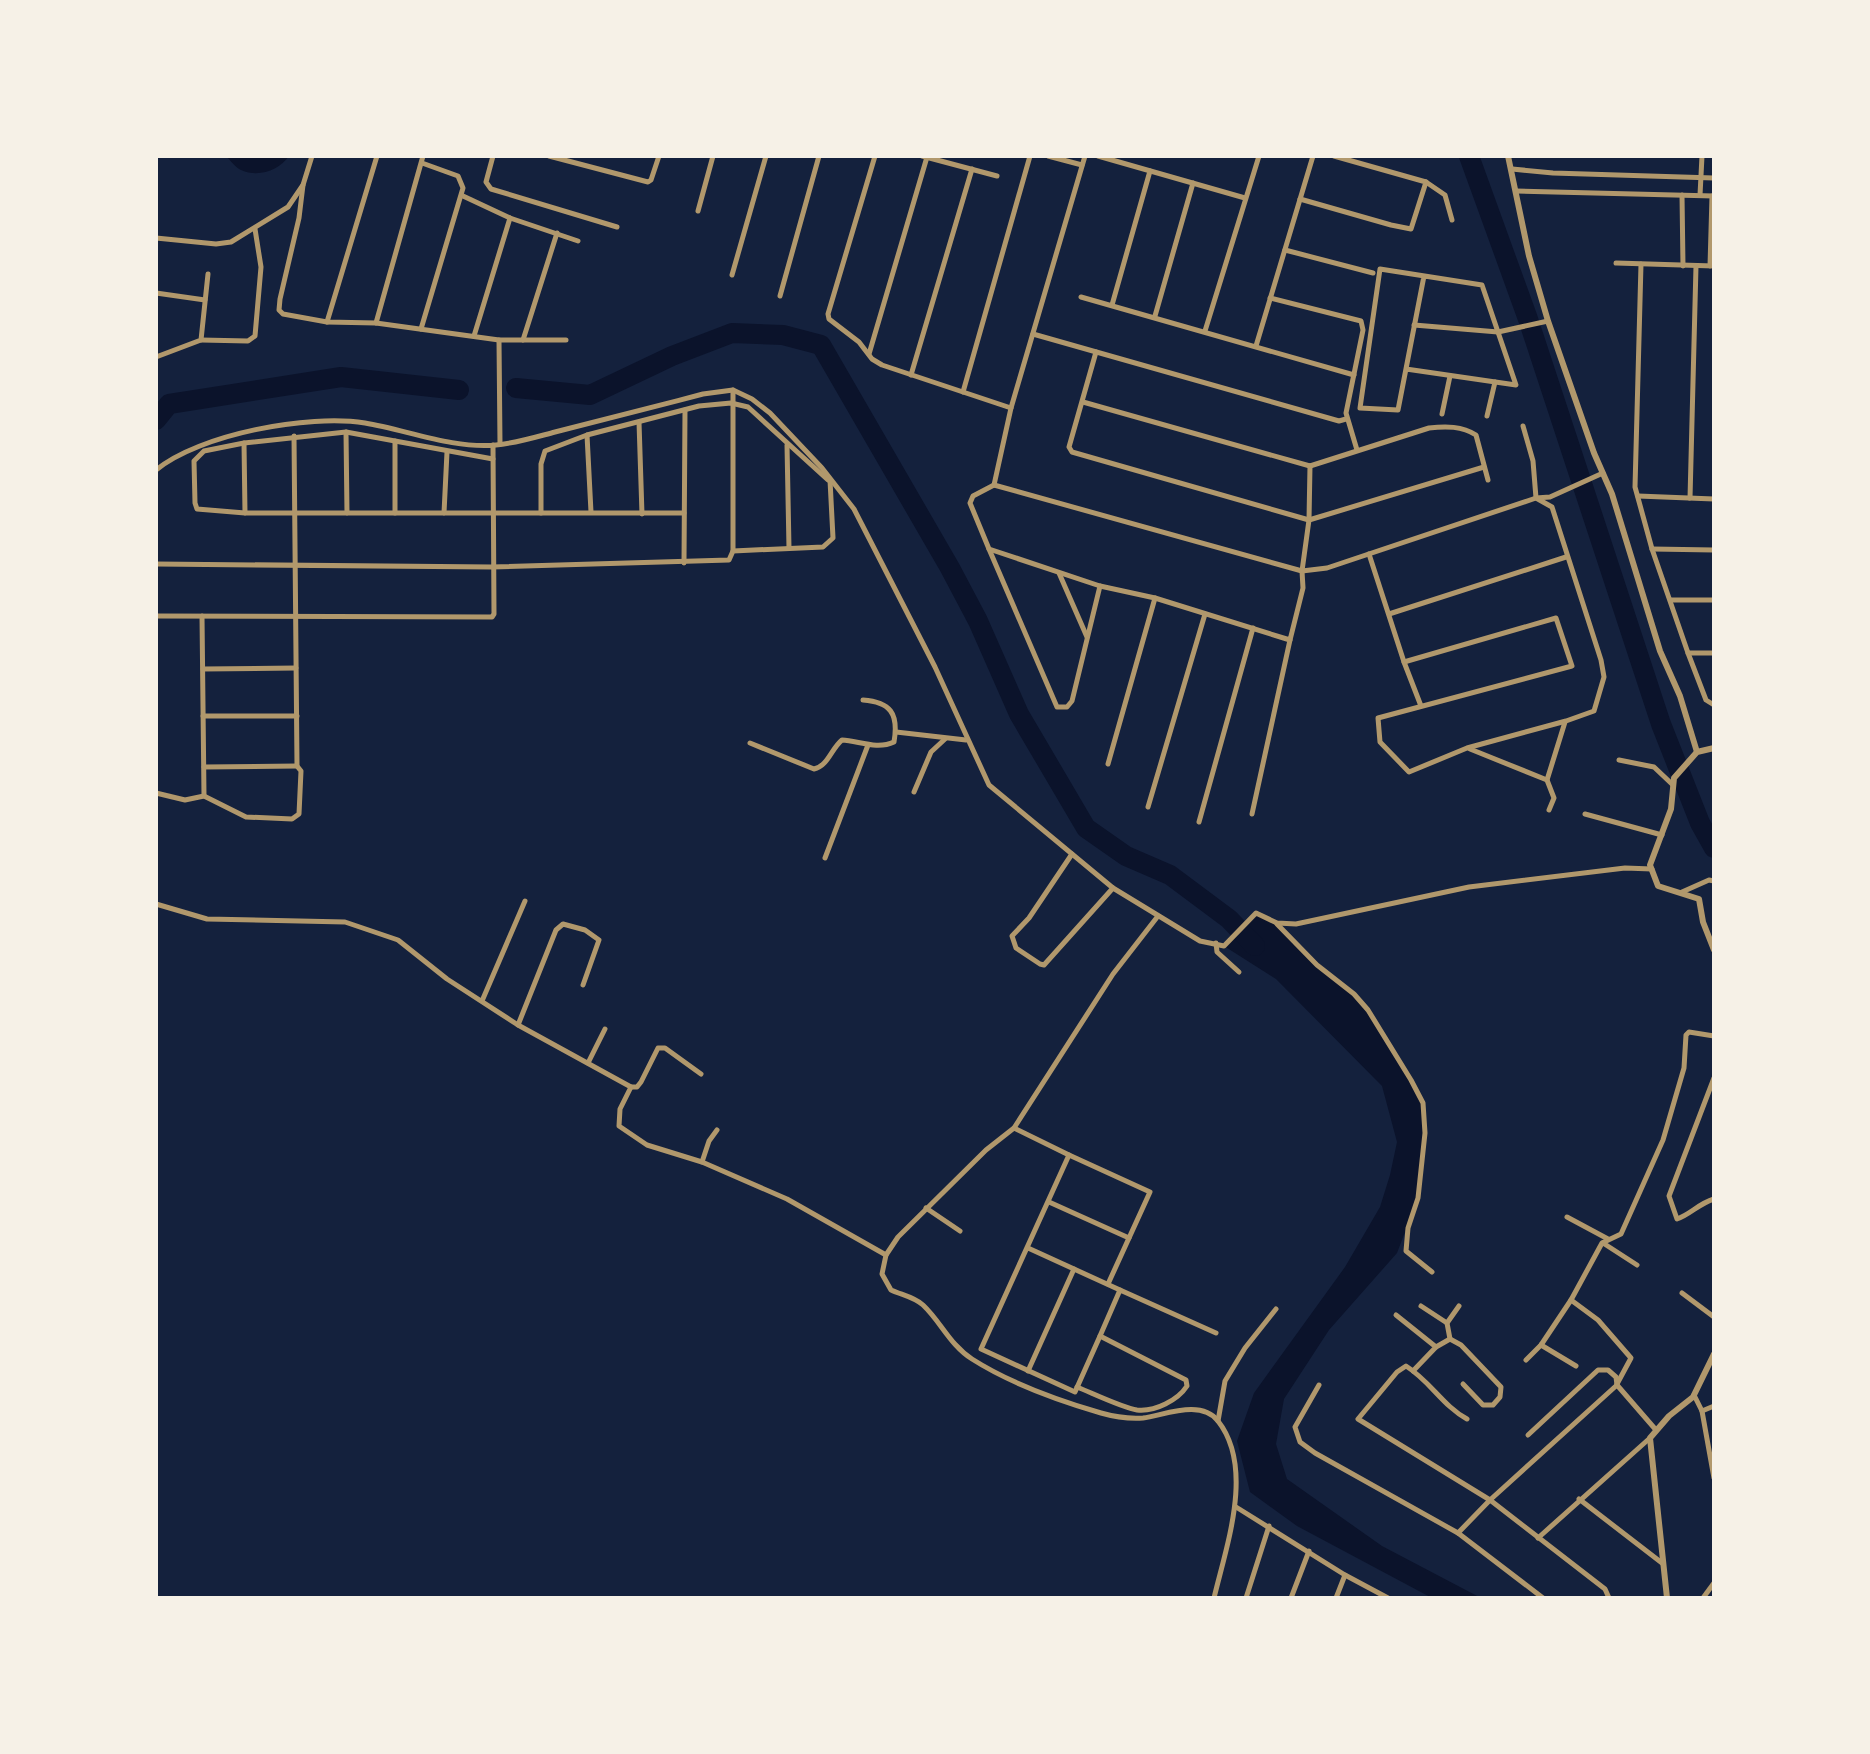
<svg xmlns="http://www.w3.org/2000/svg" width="1870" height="1754" viewBox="0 0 1870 1754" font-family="Commissioner,sans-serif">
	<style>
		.water { fill: #0b132b }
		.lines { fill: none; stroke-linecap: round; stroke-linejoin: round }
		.river { stroke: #0b132b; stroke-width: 20 }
		.minor { stroke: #b1986c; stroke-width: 5 }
		.tertiary { stroke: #b1986c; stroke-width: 6 }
	</style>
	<rect width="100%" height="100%" fill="#14213d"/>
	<g class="water">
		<path d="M226,156H289C279,170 259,178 241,170C236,168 230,160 226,156Z"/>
		<path d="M1256,913L1277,923L1368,1010L1423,1103L1425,1133L1418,1198L1397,1253L1329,1330L1284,1399L1276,1444L1287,1479L1382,1546L1481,1598H1432L1297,1526L1250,1492L1237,1441L1254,1393L1345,1267L1380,1207L1390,1175L1397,1142L1382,1086L1276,979L1224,946Z"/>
	</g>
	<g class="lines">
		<g class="river">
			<path d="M1469,156L1528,319L1661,724L1700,823L1714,848"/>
			<path d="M516,388L590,395L672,356L732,333L783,335L821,345L950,568L978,621L1019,714L1086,828L1126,856L1170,875L1229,919L1255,946"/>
			<path d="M156,420L169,404L341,377L459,390"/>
		</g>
		<g class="minor">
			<path d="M493,156L486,182L491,189L617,227"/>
			<path d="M549,156L648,182L651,180L659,156"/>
			<path d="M875,156L828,314L829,319L859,342L872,359L882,365L1011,408"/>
			<path d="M922,156L997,176"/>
			<path d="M1048,156L1082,165"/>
			<path d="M1085,156L1011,408L994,485L1302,571L1327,568L1536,498L1550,497L1603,473"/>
			<path d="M1098,156L1245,198"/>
			<path d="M1512,169L1553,173L1714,178"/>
			<path d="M1426,182L1445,195L1452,220"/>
			<path d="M303,185L299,218L280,299L279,310L283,314L327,322L376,323L499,340H566"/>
			<path d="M1516,191L1714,196"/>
			<path d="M1682,195L1683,266"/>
			<path d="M1700,195L1702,156"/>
			<path d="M463,196L510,218L578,241"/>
			<path d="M1300,199L1391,225L1411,229L1426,182L1334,156"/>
			<path d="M698,211L713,156"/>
			<path d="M156,238L216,244L231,242L288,207L303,185L312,156"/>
			<path d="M1285,250L1373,273"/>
			<path d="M1616,263L1714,266"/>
			<path d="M1641,264L1635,487L1652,549L1688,653L1706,700L1714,705"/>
			<path d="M1710,266L1712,196"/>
			<path d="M732,275L766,156"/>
			<path d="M156,293L205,300"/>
			<path d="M780,296L819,156"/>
			<path d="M1081,297L1354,375"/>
			<path d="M1270,298L1361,321L1363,330L1346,413L1357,450"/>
			<path d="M1112,305L1150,171"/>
			<path d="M1155,316L1193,183"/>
			<path d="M327,322L377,156"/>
			<path d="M376,323L423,156"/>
			<path d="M1414,325L1498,332L1548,321"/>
			<path d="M421,329L463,188L458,176L422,163"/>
			<path d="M1205,331L1259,156"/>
			<path d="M1033,334L1339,421L1346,419"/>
			<path d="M474,336L510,218"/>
			<path d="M201,340L248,341L255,336L261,267L255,229"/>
			<path d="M499,340L500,444"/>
			<path d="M523,340L557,233"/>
			<path d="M1256,346L1313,156"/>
			<path d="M1096,352L1069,447L1072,452L1309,520L1484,467"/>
			<path d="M869,354L927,157"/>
			<path d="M156,357L201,340L208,274"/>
			<path d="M1406,369L1516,385L1482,285L1380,269L1360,408L1398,410L1424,276"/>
			<path d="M911,375L972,169"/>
			<path d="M963,392L1030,156"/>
			<path d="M1083,402L1310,466"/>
			<path d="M1442,414L1450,376"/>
			<path d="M1487,416L1495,382"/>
			<path d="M639,422L642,514"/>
			<path d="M346,432L347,513"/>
			<path d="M587,435L591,512"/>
			<path d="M244,443L245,513"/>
			<path d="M787,445L789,548"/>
			<path d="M493,459L346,432L244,443L204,451L194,461L195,503L197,509L245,513H684"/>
			<path d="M1310,466L1429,428C1446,426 1462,426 1476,435L1488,480"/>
			<path d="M156,470C200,434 308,414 365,423C407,430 453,449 496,445C517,443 536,437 555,432C605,419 654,407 703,394L733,390L752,399L770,413L822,468L854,509L935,667L989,785L1113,888L1200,941L1224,946L1256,913L1277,923L1296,924L1469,887L1625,868L1652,869"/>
			<path d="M994,485L973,496L970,503L989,549L1100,586L1155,598L1290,640L1303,588L1302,571L1309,520L1310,466"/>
			<path d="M1638,496L1714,499"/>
			<path d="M1690,498L1696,266"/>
			<path d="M395,513V441"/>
			<path d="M444,513L447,452"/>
			<path d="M541,513V464L545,451L587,435L699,406L731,403L748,407L828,480"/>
			<path d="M989,549L1057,707H1067L1072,701L1100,586"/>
			<path d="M1652,549L1714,550"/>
			<path d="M733,551V390"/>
			<path d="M1369,554L1404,662L1421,706"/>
			<path d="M684,563L685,410"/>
			<path d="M156,564L492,567L729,560L733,551L823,547L833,538L830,480"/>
			<path d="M1059,573L1087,637"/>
			<path d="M1671,600H1714"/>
			<path d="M1389,614L1566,557"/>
			<path d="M156,616L492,617L494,614L493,445"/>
			<path d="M202,616L204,796"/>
			<path d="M1688,653H1714"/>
			<path d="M1404,662L1556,618L1572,666L1378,718L1380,742L1409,772L1467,748L1566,721L1594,711L1604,677L1601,660L1552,507L1536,498L1533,461L1523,426"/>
			<path d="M203,669L296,668"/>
			<path d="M203,716H297"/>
			<path d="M896,732L966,740"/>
			<path d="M750,743L814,769C828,766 831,749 842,740C859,741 877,750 894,742C899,713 890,702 863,700"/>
			<path d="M1470,749L1547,780"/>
			<path d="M1619,760L1654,767L1673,785"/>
			<path d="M1108,764L1155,598"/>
			<path d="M204,767L297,766"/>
			<path d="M914,792L931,752L945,739"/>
			<path d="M156,793L185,800L204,796L246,817L292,819L299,814L301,771L297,766L294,436"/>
			<path d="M1148,807L1205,614"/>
			<path d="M1549,810L1554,798L1547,780L1565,722"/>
			<path d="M1252,814L1290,640"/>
			<path d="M1585,814L1662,835"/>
			<path d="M1199,822L1253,628"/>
			<path d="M1072,854L1029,918L1012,936L1016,948L1040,964L1044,965L1113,888"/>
			<path d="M825,858L868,745"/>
			<path d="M1682,892L1709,880L1714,881"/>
			<path d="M156,904L207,919L345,922L398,940L447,979L518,1025L631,1087L620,1109L619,1126L647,1145L702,1162L787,1199L886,1255"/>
			<path d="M1158,916L1113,974L1014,1128L986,1150L898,1237L886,1255L882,1274L891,1290C902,1295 914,1297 923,1305C941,1322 950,1345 972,1359C1008,1382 1060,1401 1101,1413C1115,1417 1129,1419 1143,1418C1165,1415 1201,1399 1218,1421C1255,1468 1226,1547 1214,1598"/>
			<path d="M1277,924L1317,965L1354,994L1368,1010L1411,1080L1423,1103L1425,1133L1418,1198L1408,1228L1406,1251L1432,1272"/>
			<path d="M1216,943L1217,952L1239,972"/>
			<path d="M482,1001L525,901"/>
			<path d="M518,1025L556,930L563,924L585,930L599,940L583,985"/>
			<path d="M588,1063L605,1029"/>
			<path d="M1714,1078L1669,1196L1677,1219C1691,1214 1698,1204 1714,1199"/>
			<path d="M631,1087H637L641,1082L658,1048H665L701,1074"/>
			<path d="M1014,1128L1069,1155L981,1349L1075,1392L1100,1336"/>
			<path d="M1069,1155L1150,1192L1108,1284"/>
			<path d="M702,1162L709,1141L717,1130"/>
			<path d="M1049,1202L1129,1238"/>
			<path d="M926,1208L960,1231"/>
			<path d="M1567,1217L1608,1239"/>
			<path d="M1603,1243L1637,1265"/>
			<path d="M1028,1248L1120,1290"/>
			<path d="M1682,1293L1714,1317"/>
			<path d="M1571,1300L1598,1320L1631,1358L1617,1384"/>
			<path d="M1421,1306L1447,1323"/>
			<path d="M1396,1315L1436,1347L1413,1371"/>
			<path d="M1450,1339L1447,1323L1459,1306"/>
			<path d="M1541,1345L1576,1366"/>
			<path d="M1436,1347L1450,1339L1461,1345L1501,1387L1500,1397L1493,1405H1483L1463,1384"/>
			<path d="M1526,1360L1541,1345L1571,1300L1602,1243L1621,1234L1663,1140L1684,1068L1686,1035L1689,1032L1714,1036"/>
			<path d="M1028,1371L1074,1269"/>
			<path d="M1319,1385L1295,1427L1300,1442L1315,1453L1458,1533L1543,1598"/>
			<path d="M1077,1387C1092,1393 1123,1408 1137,1410C1155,1412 1178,1400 1187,1386L1186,1380L1100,1336L1120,1290L1216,1333"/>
			<path d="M1694,1395L1702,1411L1714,1478"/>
			<path d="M1702,1411L1714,1406"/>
			<path d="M1467,1419C1443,1406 1430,1381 1406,1366L1397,1372L1358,1419L1490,1500L1605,1589L1609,1598"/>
			<path d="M1218,1421L1225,1381L1245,1348L1276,1309"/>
			<path d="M1528,1435L1598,1370H1608L1616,1377L1617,1385"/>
			<path d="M1579,1499L1662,1563"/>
			<path d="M1236,1507L1345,1575L1388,1598"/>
			<path d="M1458,1533L1490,1500L1617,1385L1656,1430"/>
			<path d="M1538,1538L1650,1438"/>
			<path d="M1246,1598L1269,1526"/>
			<path d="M1291,1598L1309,1551"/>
			<path d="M1336,1598L1345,1575"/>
			<path d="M1703,1598L1714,1583"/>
		</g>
		<g class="tertiary">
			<path d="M1508,156L1529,256L1548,321L1594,453L1612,494L1660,651L1680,696L1697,752"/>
			<path d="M1714,748L1697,752L1674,778L1671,809L1650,865L1658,886L1699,899L1703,922L1714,950"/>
			<path d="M1667,1598L1650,1438L1669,1416L1693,1397L1714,1354"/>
		</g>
	</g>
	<rect width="1870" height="1754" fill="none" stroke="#f6f1e7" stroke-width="316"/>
</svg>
